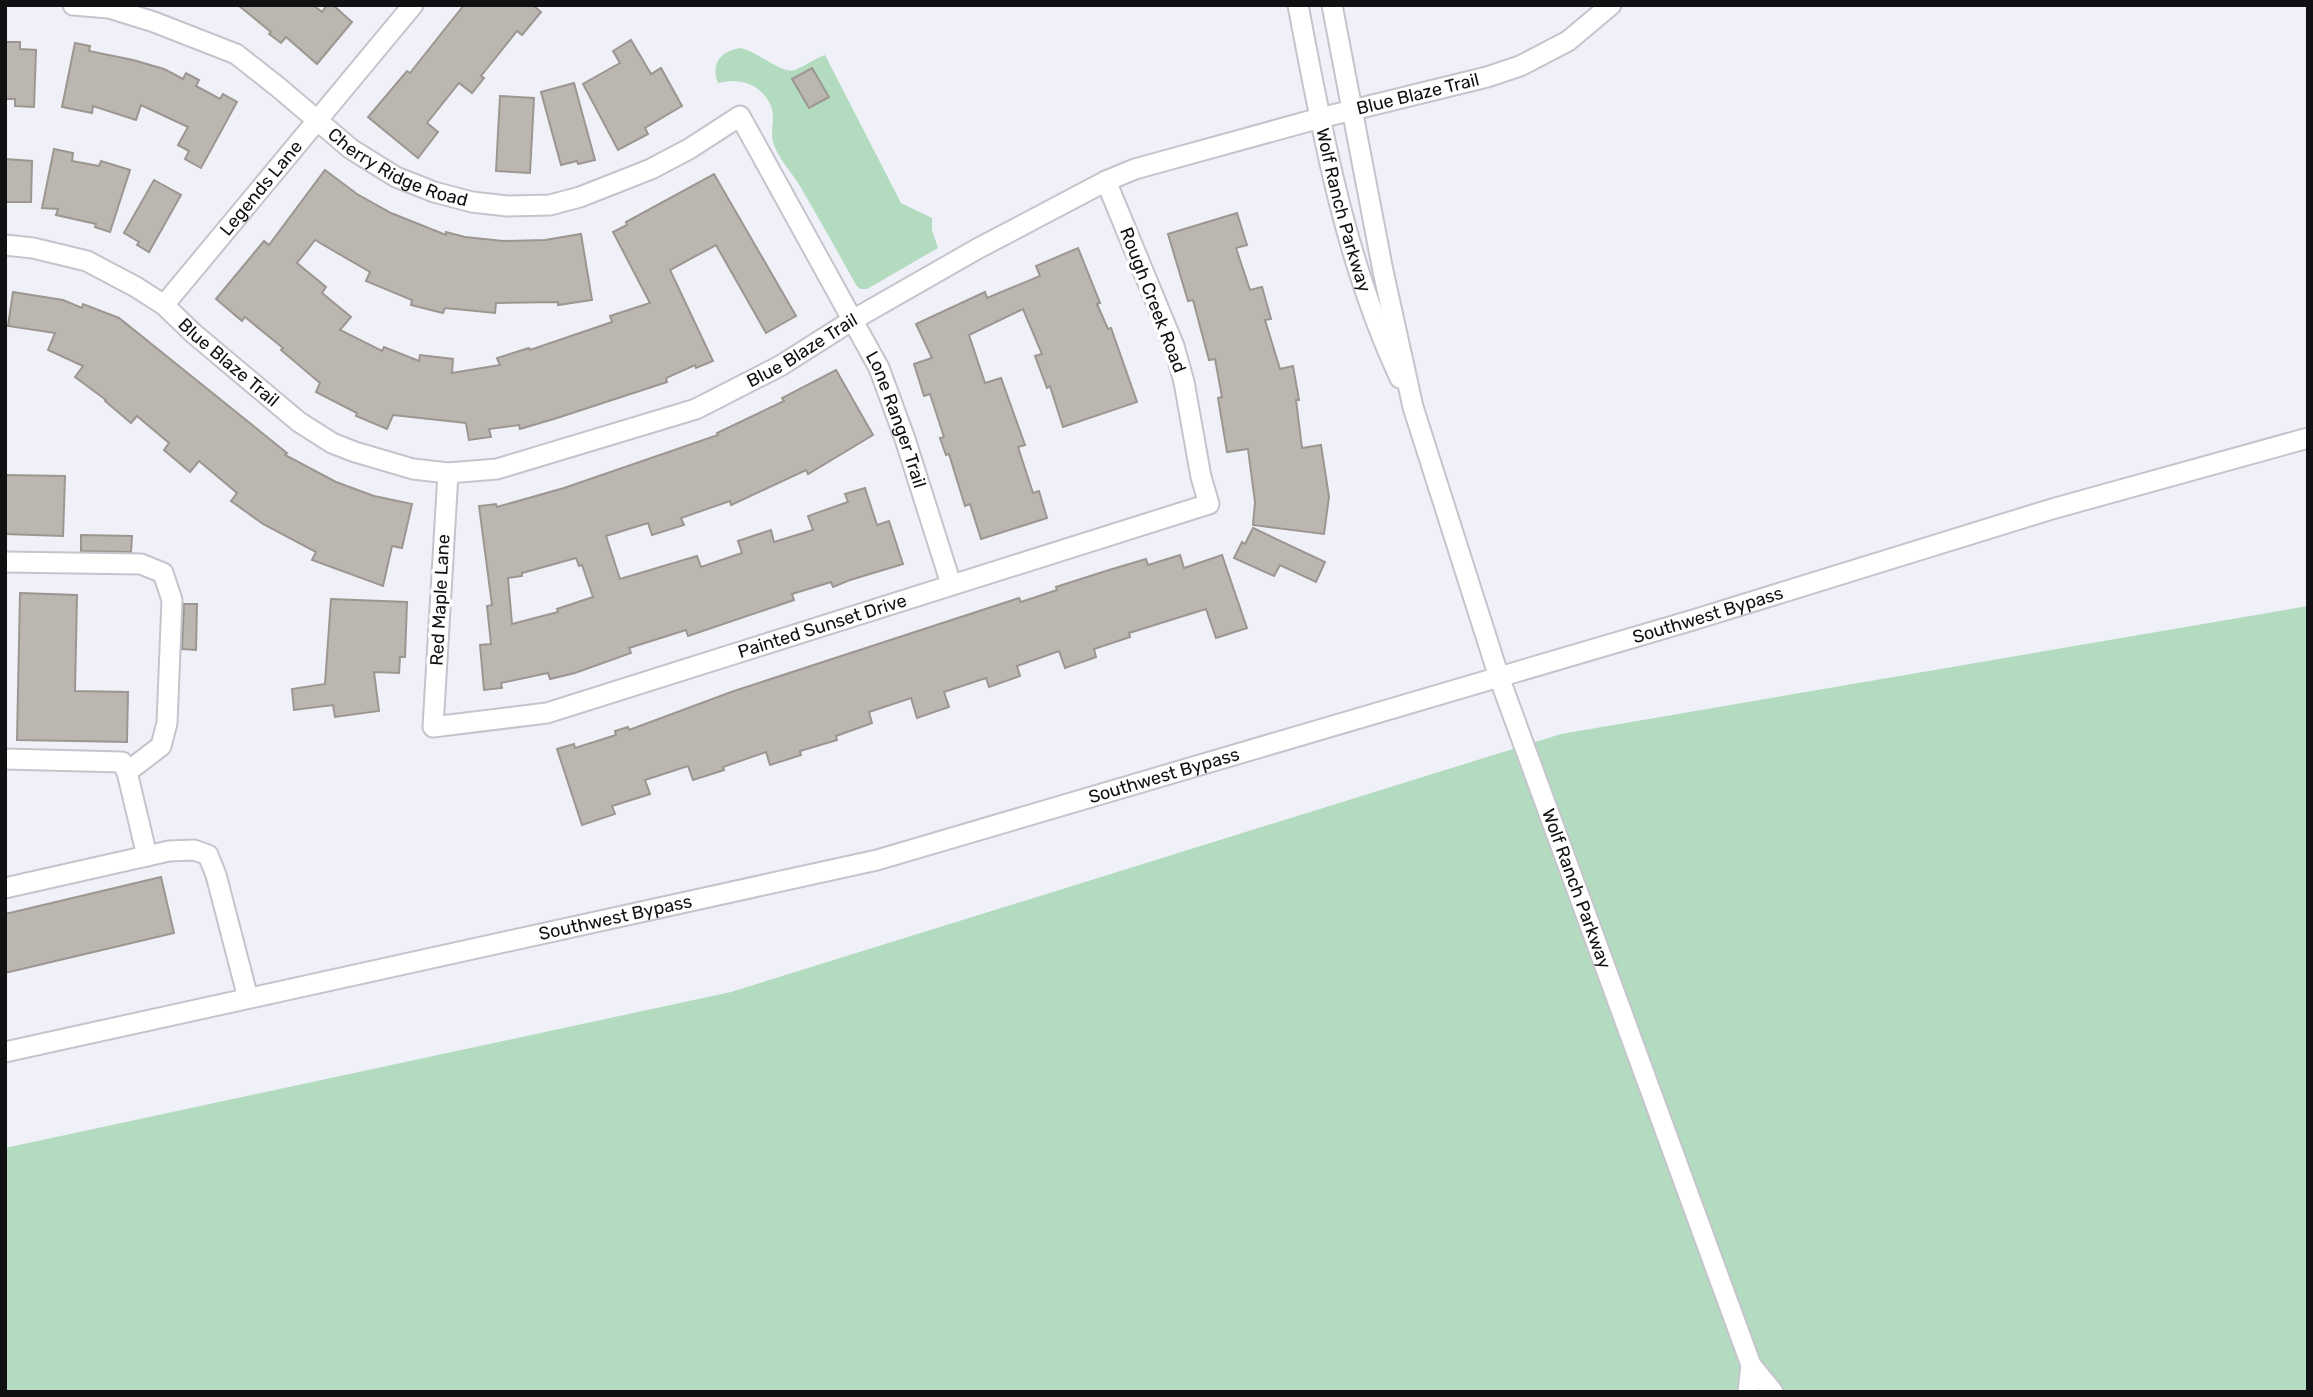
<svg xmlns="http://www.w3.org/2000/svg" width="2313" height="1397" viewBox="0 0 2313 1397" font-family="Rubik,sans-serif">
	<style>
		.green { fill: #b3dbc0 }
		.building { fill: #bcb6b1; stroke: #9c9691; stroke-width: 2; fill-rule: evenodd }
		.lines { fill: none; stroke-linecap: round; stroke-linejoin: round }
		.minor-casing { stroke: #c4c5cc; stroke-width: 23 }
		.minor { stroke: #fff; stroke-width: 19 }
		.labels { text-anchor: middle; dominant-baseline: central; stroke-width: 7; stroke-linejoin: round; paint-order: stroke }
		.street-label { font-size: 18px; fill: #111114; stroke: #fefffe }
	</style>
	<rect width="100%" height="100%" fill="#f0f0f8"/>
	<g class="green">
		<path d="M739,48C757,50 780,74 795,70C804,67 815,58 825,55L901,203L932,218V230L938,248L867,289H860L856,285C838,252 819,219 800,186C792,173 779,159 774,145C767,126 783,111 759,90C748,80 731,80 718,83C711,65 719,52 739,48Z"/>
		<path d="M2308,606V1392H5V1148L731,992L1561,734Z"/>
	</g>
	<g class="building">
		<path d="M238,5H313L322,12L327,5H333L352,22L317,64L286,37L281,43L269,34L271,32Z"/>
		<path d="M464,5H533L541,12L522,35L517,31L481,76L484,78L472,93L459,83L427,123L438,132L418,158L368,117L407,71L410,73Z"/>
		<path d="M631,40L651,74L661,68L682,106L645,128L648,134L618,150L583,84L620,63L613,51Z"/>
		<path d="M5,42H20V49L36,50L34,107L15,106V99H5Z"/>
		<path d="M75,43L90,46L89,51L133,60L164,69L183,79L186,73L199,80L196,86L220,99L223,94L237,102L201,168L185,159L189,151L178,145L188,127L141,105L136,120L93,106L92,113L62,107Z"/>
		<path d="M812,68L829,97L809,108L792,79Z"/>
		<path d="M574,83L595,160L578,164L577,161L561,165L541,92Z"/>
		<path d="M500,96L534,98L530,173L496,171Z"/>
		<path d="M54,149L73,153L72,161L99,166L101,161L130,170L110,232L95,227L96,224L56,215L58,209L42,208Z"/>
		<path d="M5,159L32,161L31,202H5Z"/>
		<path d="M325,170L357,194L391,213L446,235V232L465,237L503,241L545,240L581,234L592,300L558,305V302L496,303L495,313L445,308L443,313L411,305L412,300L366,281L370,272L315,240L297,263L326,287L322,293L351,317L340,330L382,351L384,347L419,361L420,355L453,359L452,373L500,365L497,358L529,348L530,350L612,322L610,316L650,303L613,232L627,225L626,222L714,174L796,316L766,333L716,245L670,270L713,361L696,368L695,365L666,378L667,382L557,418L520,429L519,425L489,429L491,437L469,440L466,423L393,415L387,429L356,416L357,413L316,392L320,383L281,350L283,348L245,317L242,321L216,299L264,241L269,245Z"/>
		<path d="M154,180L181,195L149,252L137,245L139,242L124,233Z"/>
		<path d="M1237,213L1247,245L1236,248L1250,290L1262,287L1271,319L1265,320L1280,369L1293,366L1299,400H1296L1302,448L1321,445L1329,497L1324,534L1253,525L1255,502L1248,449L1227,452L1218,398L1222,397L1215,359L1209,360L1193,300L1188,301L1168,234Z"/>
		<path d="M1078,248L1100,303L1097,304L1108,329L1111,328L1137,402L1063,427L1050,386L1047,388L1035,356L1042,354L1023,309L969,335L985,383L1001,378L1025,445L1018,447L1033,493L1039,491L1047,518L981,539L970,504L965,506L949,454L946,455L940,438L944,437L930,394L924,396L914,364L932,358L916,324L985,292L987,298L1040,276L1036,266Z"/>
		<path d="M13,292L63,300L82,308L83,304L119,318L287,453L285,455L336,482L374,496L412,504L402,548L392,546L383,586L312,560L316,552L263,524L231,501L237,493L199,461L190,472L164,450L169,443L137,416L131,423L105,401L106,400L75,377L83,366L48,350L55,333L8,326Z"/>
		<path d="M836,370L873,435L808,474L806,470L731,505L730,501L681,518L684,525L652,535L648,523L606,536L620,579L697,556L701,567L742,553L738,541L771,530L774,542L813,530L808,516L848,502L845,494L865,488L877,525L889,521L903,564L850,580L833,587L831,582L792,594L794,600L688,636L686,630L629,648L631,653L575,673L550,679L548,673L501,683L502,688L484,690L480,645L491,644L487,606L492,605L479,506L496,504L497,507L564,488L718,435L717,433L784,401L782,398ZM576,558L579,566L582,565L593,597L557,609L558,612L512,624L508,578L522,576V573Z"/>
		<path d="M5,475L65,476L63,536L5,534Z"/>
		<path d="M1253,528L1325,562L1316,582L1280,565L1274,576L1234,558L1242,542L1245,544Z"/>
		<path d="M81,535L132,536L131,552L81,551Z"/>
		<path d="M1180,555L1184,568L1222,555L1247,628L1216,638L1206,609L1129,633L1130,637L1094,649L1096,657L1065,668L1059,651L1017,666L1020,676L989,687L986,678L944,692L949,707L917,718L911,698L869,712L872,723L836,736L837,740L800,751L801,755L770,765L766,752L723,767L724,770L693,780L688,766L645,780L650,794L612,806L615,814L582,825L557,749L574,744L575,748L616,735L615,731L628,727L629,730L734,691L1019,598L1021,602L1057,590L1056,587L1109,570L1146,559L1148,565Z"/>
		<path d="M20,593L77,595L75,691L128,692L127,742L17,740Z"/>
		<path d="M331,599L407,602L405,657H400L399,673L374,672L379,711L335,717L333,705L294,710L292,689L325,684Z"/>
		<path d="M184,604H197L196,650L182,649Z"/>
		<path d="M161,877L174,933L5,973V914Z"/>
	</g>
	<g class="lines">
		<g class="minor-casing">
			<g id="minor">
				<path id="s1" d="M73,5L109,8L154,22L236,54L278,87L351,149L396,177L434,192L472,202L507,206L550,205L580,197L651,169L689,149L740,116L879,368L905,439L951,584"/>
				<path id="s2" d="M1298,5C1322,131 1345,261 1400,378"/>
				<path id="s3" d="M1332,5L1383,271L1413,407L1499,677L1751,1365L1773,1392"/>
				<path id="s4" d="M5,245L33,248L87,261L136,287L164,305L193,333L299,422L332,443L355,452L413,469L448,473L497,469L696,409L780,366L851,321L977,249L1106,181L1135,169L1320,118L1487,77L1520,66L1568,41L1611,5"/>
				<path id="s5" d="M164,305L413,5"/>
				<path id="s6" d="M448,473L433,727L547,713L1209,504L1201,477L1184,382L1174,346L1106,181"/>
				<path d="M5,562L141,564L163,573L172,600L167,723L161,746L127,772L147,856"/>
				<path d="M5,759L122,762L127,772"/>
				<path d="M5,888L169,851L194,850L208,855L216,875L248,998"/>
				<path id="s7" d="M5,1052L877,860L1693,620L2052,509L2308,438"/>
				<path d="M1748,1392L1751,1365"/>
			</g>
		</g>
		<use href="#minor" class="minor"/>
	</g>
	<g class="labels">
		<g class="street-label">
			<text stroke="none"><textPath href="#s4" startOffset="1561">Blue Blaze Trail</textPath></text>
			<text stroke="none"><textPath href="#s1" startOffset="371">Cherry Ridge Road</textPath></text>
			<text stroke="none"><textPath href="#s5" startOffset="152">Legends Lane</textPath></text>
			<text stroke="none"><textPath href="#s2" startOffset="210">Wolf Ranch Parkway</textPath></text>
			<text transform="translate(1153 300) rotate(69)">Rough Creek Road</text>
			<text stroke="none"><textPath href="#s4" startOffset="889">Blue Blaze Trail</textPath></text>
			<text stroke="none"><textPath href="#s4" startOffset="259">Blue Blaze Trail</textPath></text>
			<text stroke="none"><textPath href="#s1" startOffset="1085">Lone Ranger Trail</textPath></text>
			<text transform="translate(440 600) rotate(-87)">Red Maple Lane</text>
			<text stroke="none"><textPath href="#s7" startOffset="1759">Southwest Bypass</textPath></text>
			<text stroke="none"><textPath href="#s6" startOffset="658">Painted Sunset Drive</textPath></text>
			<text stroke="none"><textPath href="#s7" startOffset="1192">Southwest Bypass</textPath></text>
			<text stroke="none"><textPath href="#s3" startOffset="919">Wolf Ranch Parkway</textPath></text>
			<text stroke="none"><textPath href="#s7" startOffset="625">Southwest Bypass</textPath></text>
		</g>
	</g>
	<rect width="2313" height="1397" fill="none" stroke="#111114" stroke-width="14"/>
</svg>
